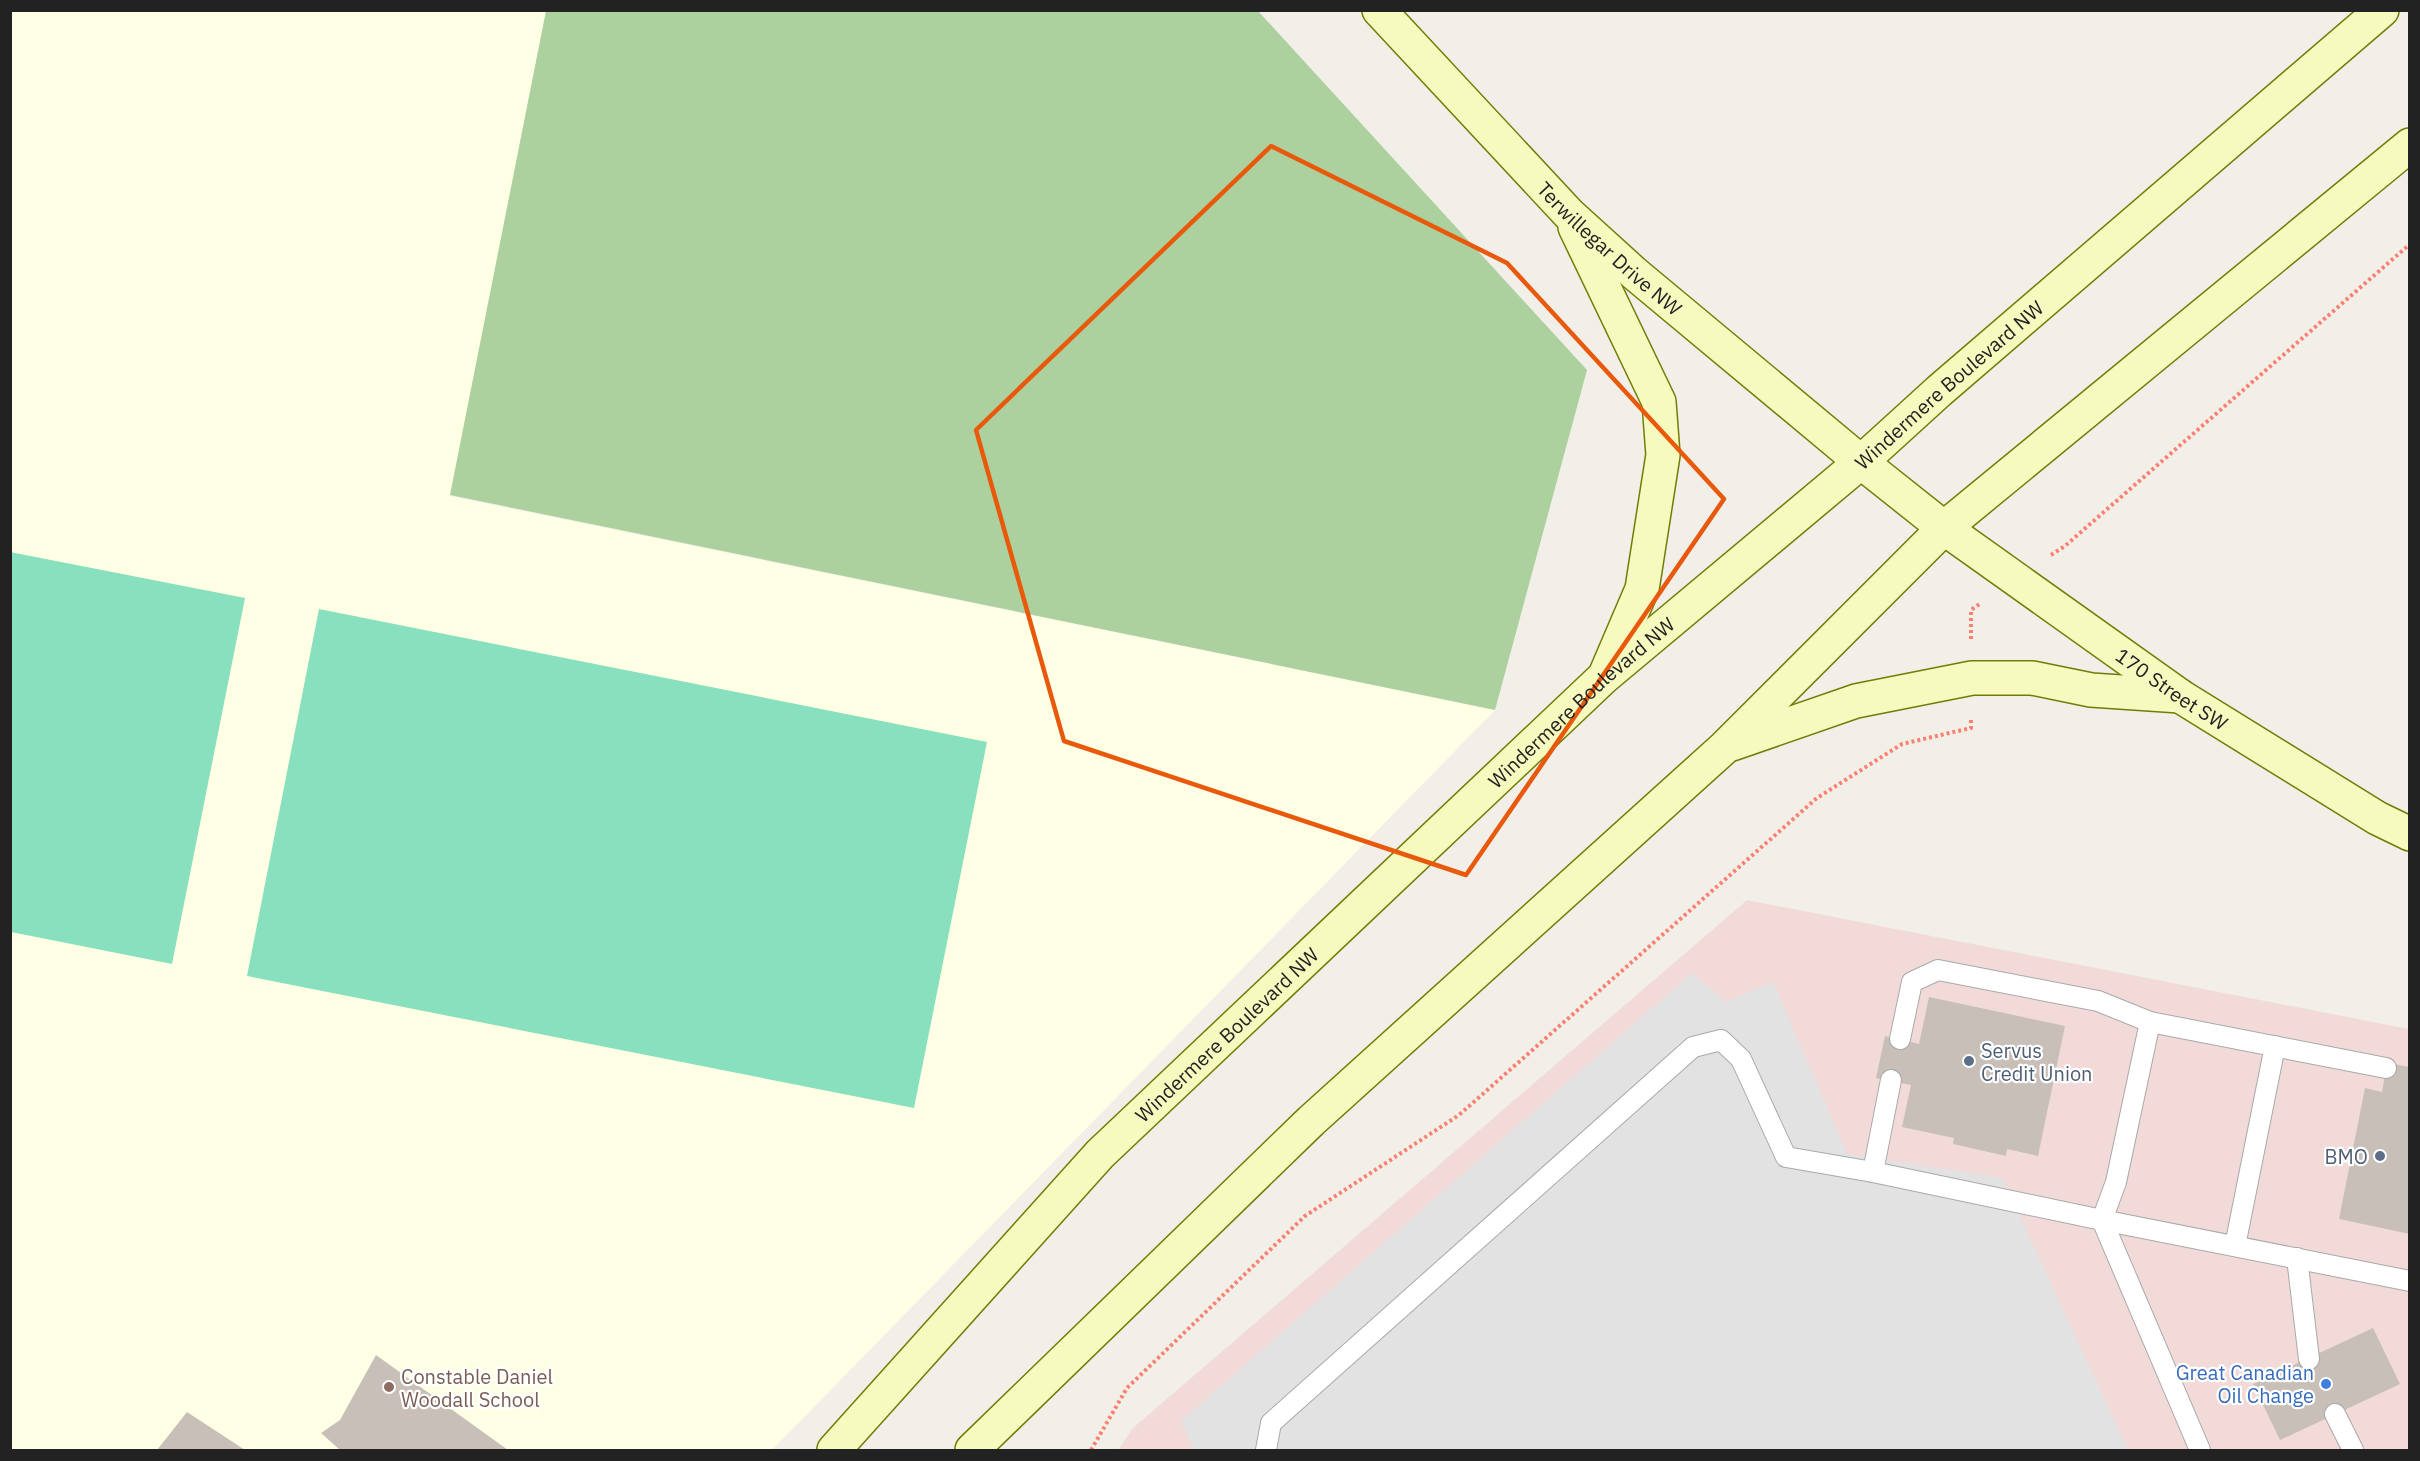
<svg xmlns="http://www.w3.org/2000/svg" width="2420" height="1461" viewBox="0 0 2420 1461" font-family="'IBM Plex Sans',sans-serif">
	<style>
		.commercial { fill: #f2dad9 }
		.education { fill: #ffffe5 }
		.forest { fill: #add19e }
		.pitch { fill: #88e0be }
		.parking { fill: #e2e2e2 }
		.building { fill: #c7bfb8 }
		.lines { fill: none; stroke-linecap: round; stroke-linejoin: round }
		.lane-casing { stroke: #a9a9a9; stroke-width: 22 }
		.secondary-casing { stroke: #707d05; stroke-width: 36 }
		.path { stroke: #fa8072; stroke-width: 4; stroke-dasharray: 3 3; stroke-linecap: butt }
		.lane { stroke: #fff; stroke-width: 20 }
		.secondary { stroke: #f7fabf; stroke-width: 33 }
		.marked { fill: none; stroke: #e8590c; stroke-width: 4.5; stroke-linejoin: round }
		.service-dot { fill: #5c6f8a; stroke: #fff; stroke-width: 2 }
		.shop-dot { fill: #3f7fe0; stroke: #fff; stroke-width: 2 }
		.education-dot { fill: #8d6e63; stroke: #fff; stroke-width: 2 }
		.labels { text-anchor: middle; dominant-baseline: central; stroke-width: 4.5; stroke-linejoin: round; paint-order: stroke }
		.street-label { font-size: 20px; fill: #222; stroke: #fff }
		.service-label { font-size: 20px; fill: #4e5e75; stroke: #fff; text-anchor: start }
		.shop-label { font-size: 20px; fill: #366cbe; stroke: #fff; text-anchor: end }
		.education-label { font-size: 20px; fill: #785e54; stroke: #fff; text-anchor: start }
	</style>
	<rect width="100%" height="100%" fill="#f2efe9"/>
	<path class="commercial" d="M1747,900L2409,1029V1450H1118L1133,1428Z"/>
	<path class="education" d="M10,11H546L450,496L1495,710L772,1450H11Z"/>
	<path class="forest" d="M546,11H1258L1587,370L1495,710L450,495Z"/>
	<g class="pitch">
		<path d="M10,552L245,598L172,964L11,932Z"/>
		<path d="M319,609L987,742L914,1108L247,976Z"/>
	</g>
	<path class="parking" d="M1692,973L1726,1002L1773,982L1847,1154L2002,1178L2128,1450H1194L1181,1421Z"/>
	<g class="building">
		<path d="M1929,997L2065,1026L2038,1156L2007,1149L2006,1156L1953,1144L1954,1138L1902,1127L1911,1085L1876,1078L1885,1036L1919,1044Z"/>
		<path d="M2387,1063L2410,1067V1234L2339,1219L2365,1088L2382,1092Z"/>
		<path d="M2373,1328L2400,1384L2280,1440L2253,1384Z"/>
		<path d="M376,1355L508,1450H340L321,1433L340,1420Z"/>
		<path d="M187,1412L245,1450H157Z"/>
	</g>
	<g class="lines">
		<g class="lane-casing">
			<g id="lane">
				<path d="M1900,1039L1912,982L1938,970L2098,1001L2150,1022"/>
				<path d="M2386,1068L2150,1022L2116,1182L2102,1220L2410,1281"/>
				<path d="M1873,1172L1891,1080"/>
				<path d="M2235,1246L2275,1046"/>
				<path d="M2297,1258L2309,1359"/>
				<path d="M2335,1414L2353,1450"/>
				<path d="M1266,1450L1271,1423L1693,1047L1721,1040L1741,1059L1786,1157L1873,1172L2102,1220L2200,1450"/>
			</g>
		</g>
		<g class="secondary-casing">
			<g id="secondary">
				<path id="s1" d="M1379,10L1569,214L1634,273L1861,462L1944,528L2180,696L2377,818L2410,834"/>
				<path d="M1575,227L1659,402L1663,455L1642,589L1606,673"/>
				<path d="M1732,744L1856,701L1972,678H2032L2091,690L2180,696"/>
				<path id="s2" d="M834,1450L1100,1154L1604,677L1861,462L1939,391L2382,10"/>
				<path d="M972,1450L1311,1121L1725,747L1944,528L2410,145"/>
			</g>
		</g>
		<g class="path">
			<path d="M2051,555L2065,546L2410,244"/>
			<path d="M1971,639V610L1981,603"/>
			<path d="M1091,1450L1127,1388L1305,1216L1459,1115L1817,798L1902,744L1971,728V718"/>
		</g>
		<use href="#lane" class="lane"/>
		<use href="#secondary" class="secondary"/>
	</g>
	<path class="marked" d="M1271,146L1507,263L1724,499L1466,875L1064,741L976,430Z"/>
	<g class="service-dot">
		<circle cx="1969" cy="1061" r="6"/>
		<circle cx="2380" cy="1156" r="6"/>
	</g>
	<circle class="shop-dot" cx="2326" cy="1384" r="6"/>
	<circle class="education-dot" cx="389" cy="1387" r="6"/>
	<g class="labels">
		<g class="street-label">
			<text stroke="none"><textPath href="#s1" startOffset="332">Terwillegar Drive NW</textPath></text>
			<text stroke="none"><textPath href="#s2" startOffset="1544">Windermere Boulevard NW</textPath></text>
			<text stroke="none"><textPath href="#s1" startOffset="1047">170 Street SW</textPath></text>
			<text stroke="none"><textPath href="#s2" startOffset="1058">Windermere Boulevard NW</textPath></text>
			<text stroke="none"><textPath href="#s2" startOffset="572">Windermere Boulevard NW</textPath></text>
		</g>
		<g class="service-label">
			<text x="1981" y="1050">Servus<tspan x="1981" dy="23">Credit Union</tspan></text>
			<text x="2368" y="1156" text-anchor="end">BMO</text>
		</g>
		<g class="shop-label">
			<text x="2314" y="1372">Great Canadian<tspan x="2314" dy="23">Oil Change</tspan></text>
		</g>
		<g class="education-label">
			<text x="401" y="1376">Constable Daniel<tspan x="401" dy="23">Woodall School</tspan></text>
		</g>
	</g>
	<rect width="2420" height="1461" fill="none" stroke="#222222" stroke-width="24"/>
</svg>
